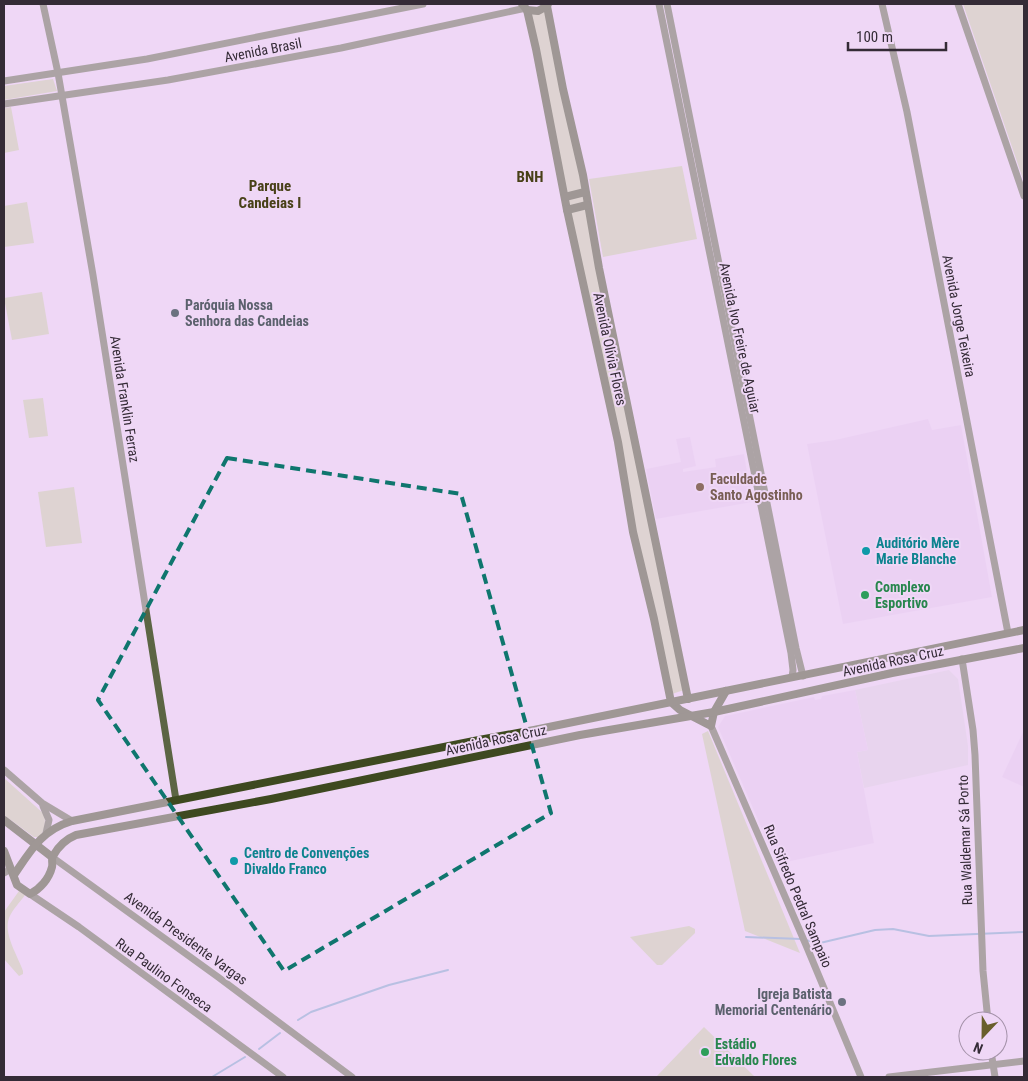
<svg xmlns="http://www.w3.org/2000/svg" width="1028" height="1081" viewBox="0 0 1028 1081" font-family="'Roboto Condensed',sans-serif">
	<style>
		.commercial { fill: #e0d1e4 }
		.built { fill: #e7cbf0 }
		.green { fill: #c9cfa6 }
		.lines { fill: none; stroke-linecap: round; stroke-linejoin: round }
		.stream { stroke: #77a4cb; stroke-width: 2 }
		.secondary { stroke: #5c6544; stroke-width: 7 }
		.primary { stroke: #3e4920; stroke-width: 8 }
		.marked { fill: none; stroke: #0f766e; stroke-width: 4; stroke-dasharray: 10 6; stroke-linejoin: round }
		.worship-dot { fill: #6b7280; stroke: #efd7f6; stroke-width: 2 }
		.education-dot { fill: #8d6e63; stroke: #efd7f6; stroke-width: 2 }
		.culture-dot { fill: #0f9aa8; stroke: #efd7f6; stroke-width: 2 }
		.leisure-dot { fill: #2e9e5b; stroke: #efd7f6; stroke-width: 2 }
		.labels { text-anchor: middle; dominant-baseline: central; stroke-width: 4; stroke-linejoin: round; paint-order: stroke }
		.street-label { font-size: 14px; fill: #342b36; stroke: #efd7f6 }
		.worship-label { font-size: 14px; font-weight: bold; fill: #5b616d; stroke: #efd7f6; text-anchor: start }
		.education-label { font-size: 14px; font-weight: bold; fill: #785e54; stroke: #efd7f6; text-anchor: start }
		.culture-label { font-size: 14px; font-weight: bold; fill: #0d838f; stroke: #efd7f6; text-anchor: start }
		.leisure-label { font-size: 14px; font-weight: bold; fill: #27864d; stroke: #efd7f6; text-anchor: start }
		.neighbourhood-label { font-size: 15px; font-weight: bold; fill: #484017; stroke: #efd7f6 }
	</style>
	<rect width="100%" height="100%" fill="#efd7f6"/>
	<path class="commercial" d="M949,670L958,679L968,746V765L864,788L857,752L868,750L855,690Z"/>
	<g class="built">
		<path d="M928,419L932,430L961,425L992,597L843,624L807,444L835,440Z"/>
		<path d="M690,437L696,466L683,469V472L716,467L715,459L744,454L752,502L656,519L646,469L681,462L676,439Z"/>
		<path d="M855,690L868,750L857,752L874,843L777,864L718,727L725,716L814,697L815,700L821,699L822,696Z"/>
		<path d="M1024,730V787L1002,777Z"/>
	</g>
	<g class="green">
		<path d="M963,4H1024V182Z"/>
		<path d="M548,6L684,690L672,694L669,692L527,10Z"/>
		<path d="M53,79L57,91L4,100V86Z"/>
		<path d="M11,107L19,150L4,153V108Z"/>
		<path d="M682,166L697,239L603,257L589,179Z"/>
		<path d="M27,202L34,243L4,247V206Z"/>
		<path d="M42,292L49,334L12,340L4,298Z"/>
		<path d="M43,398L48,436L29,438L23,400Z"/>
		<path d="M74,487L82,543L46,547L38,492Z"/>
		<path d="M708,731L800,953L745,931L702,734Z"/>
		<path d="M4,778L44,814C46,822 45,831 39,837H34L4,815Z"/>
		<path d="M19,891L25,895C20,902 12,910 9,918C3,934 18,956 23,971V974L19,976L4,959V912Z"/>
		<path d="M689,926L695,929V933L662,965H657L630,937Z"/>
		<path d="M704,1027L755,1077H656Z"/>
	</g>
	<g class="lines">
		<g class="stream">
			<path d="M746,937L801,939"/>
			<path d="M805,940L820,943L875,930L893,929L929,936L1024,932"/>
			<path d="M298,1020L311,1012L389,985L448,970"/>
			<path d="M259,1049L280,1033"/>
			<path d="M212,1077L245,1057"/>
		</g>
		<g class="secondary">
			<path d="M43,4L58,73L93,275L176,800"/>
			<path d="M659,4L791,653L793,670L792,677"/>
			<path d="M667,4L796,648L803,676"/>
			<path d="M882,4L907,112L1008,633"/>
			<path d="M958,4L1024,196"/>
			<path d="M4,81L147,59L423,4"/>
			<path d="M4,104L168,80L341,48L526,8"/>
			<path d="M962,659L973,730L975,755L983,971L988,1021"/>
			<path d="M711,726L806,945L861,1077"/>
			<path d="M4,770L42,803L72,821"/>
			<path d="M43,806L49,820L46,833"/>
			<path d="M52,857L218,977L352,1077"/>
			<path d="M4,873L9,870V864"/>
			<path d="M30,894L79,927L283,1077"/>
			<path d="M991,1051L995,1077"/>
			<path d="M889,1077L1024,1061"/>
		</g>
		<g class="primary">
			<path d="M522,4L527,10L536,49L567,210L618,442L633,532L654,619L671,702"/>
			<path d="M548,4L547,6L563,89L583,175L599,268L688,699"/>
			<path d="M527,10L538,11L547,6"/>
			<path d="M565,197L585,192"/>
			<path d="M567,210L587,205"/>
			<path d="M671,702L680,710L711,726L714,712L726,691"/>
			<path d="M4,820L52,857"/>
			<path d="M4,851L17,885L30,894C40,889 49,879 52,867C53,863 51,859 53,856C58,847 66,839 76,835L271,799L580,735L714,712L892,673L1024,648"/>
			<path d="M14,875C31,850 42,830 72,821L479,740L534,730L1024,630"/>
		</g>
	</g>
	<path d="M0 0H1028V1081H0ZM227,458L461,494L551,813L284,971L98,700Z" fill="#efd7f6" fill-opacity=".55" fill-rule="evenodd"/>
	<path class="marked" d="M227,458L461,494L551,813L284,971L98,700Z"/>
	<g class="worship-dot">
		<circle cx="175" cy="313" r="5"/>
		<circle cx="842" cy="1002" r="5"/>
	</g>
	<circle class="education-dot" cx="700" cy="487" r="5"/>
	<g class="culture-dot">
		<circle cx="866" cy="551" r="5"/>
		<circle cx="234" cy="861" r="5"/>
	</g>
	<g class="leisure-dot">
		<circle cx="865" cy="595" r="5"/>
		<circle cx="705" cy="1052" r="5"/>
	</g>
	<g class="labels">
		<g class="street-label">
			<text transform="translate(263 50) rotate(-11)">Avenida Brasil</text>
			<text transform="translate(959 316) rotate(79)">Avenida Jorge Teixeira</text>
			<text transform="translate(740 338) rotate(78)">Avenida Ivo Freire de Aguiar</text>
			<text transform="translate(610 349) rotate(78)">Avenida Olívia Flores</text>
			<text transform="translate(125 399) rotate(81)">Avenida Franklin Ferraz</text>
			<text transform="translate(893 661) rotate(-12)">Avenida Rosa Cruz</text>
			<text transform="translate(496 740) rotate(-12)">Avenida Rosa Cruz</text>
			<text transform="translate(965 840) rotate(-92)">Rua Waldemar Sá Porto</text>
			<text transform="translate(798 896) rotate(67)">Rua Sifredo Pedral Sampaio</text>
			<text transform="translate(186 938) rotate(36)">Avenida Presidente Vargas</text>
			<text transform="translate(164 975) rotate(36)">Rua Paulino Fonseca</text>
		</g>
		<g class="worship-label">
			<text x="185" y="305">Paróquia Nossa<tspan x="185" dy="16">Senhora das Candeias</tspan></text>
			<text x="832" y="994" text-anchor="end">Igreja Batista<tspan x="832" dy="16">Memorial Centenário</tspan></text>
		</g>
		<g class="education-label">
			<text x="710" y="479">Faculdade<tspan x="710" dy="16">Santo Agostinho</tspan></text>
		</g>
		<g class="culture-label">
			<text x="876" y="543">Auditório Mère<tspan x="876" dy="16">Marie Blanche</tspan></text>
			<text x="244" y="853">Centro de Convenções<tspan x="244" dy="16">Divaldo Franco</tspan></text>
		</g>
		<g class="leisure-label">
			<text x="875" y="587">Complexo<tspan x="875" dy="16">Esportivo</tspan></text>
			<text x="715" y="1044">Estádio<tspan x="715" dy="16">Edvaldo Flores</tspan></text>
		</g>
		<g class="neighbourhood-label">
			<text x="530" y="177">BNH</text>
			<text x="270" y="186">Parque<tspan x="270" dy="17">Candeias I</tspan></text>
		</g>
	</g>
	<rect width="1028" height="1081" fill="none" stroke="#342b36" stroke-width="10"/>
	<g transform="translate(983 1036) rotate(202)"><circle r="24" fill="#efd7f6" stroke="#a492a9"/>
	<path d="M0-4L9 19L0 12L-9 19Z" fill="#695e2b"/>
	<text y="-8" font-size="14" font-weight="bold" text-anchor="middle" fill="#342b36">N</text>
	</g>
	<path d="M848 42v8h98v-8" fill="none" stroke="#342b36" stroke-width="2.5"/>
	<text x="856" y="42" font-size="15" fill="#342b36" stroke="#efd7f6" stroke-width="4" paint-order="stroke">100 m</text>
</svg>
